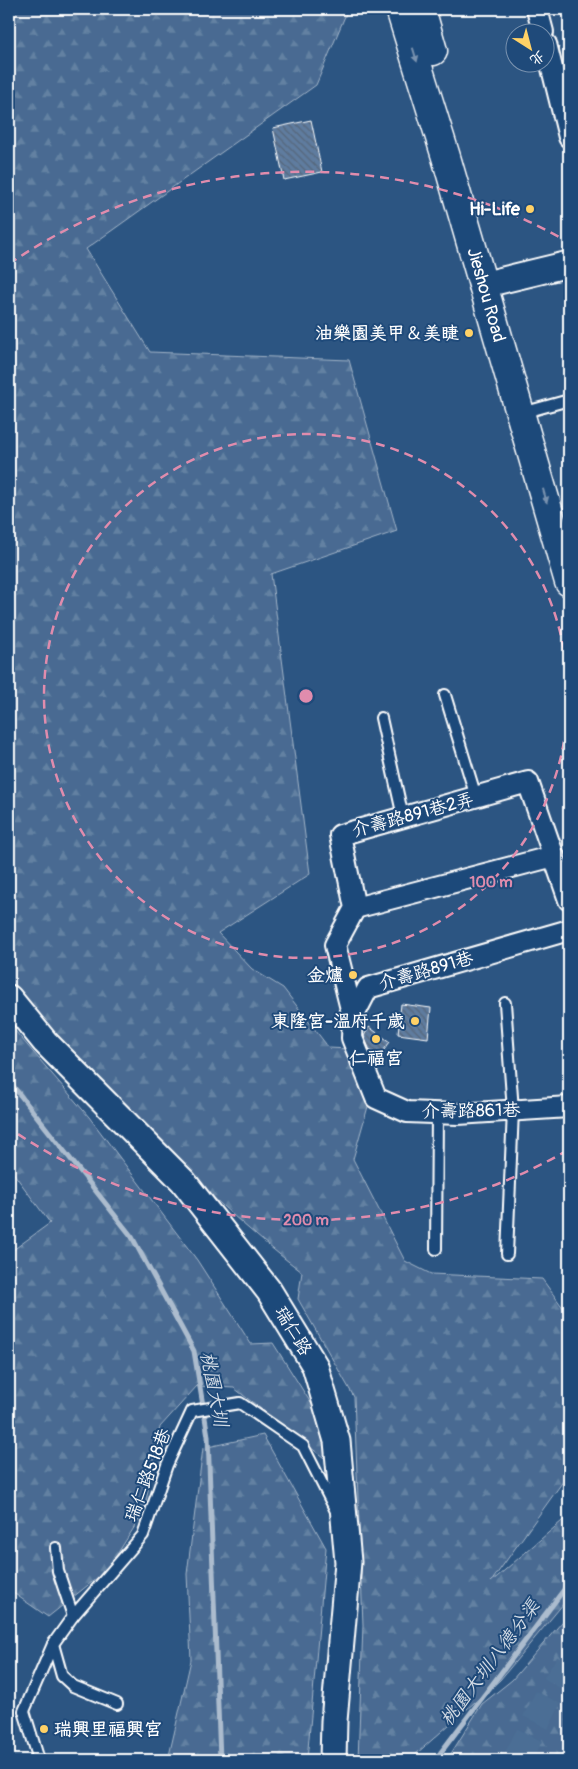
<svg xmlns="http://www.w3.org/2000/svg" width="578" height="1769" viewBox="0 0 578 1769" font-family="Pangolin,'LXGW WenKai TC',sans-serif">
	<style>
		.forest { fill: url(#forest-firs); stroke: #a4b5c8 }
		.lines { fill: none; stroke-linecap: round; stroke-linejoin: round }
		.stream { stroke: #acbcce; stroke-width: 5 }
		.building { fill: url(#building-back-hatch); stroke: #fff }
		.motorway-tunnel { stroke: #4c6e95; stroke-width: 28; stroke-dasharray: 28 14; stroke-linecap: butt }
		.service-casing { stroke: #fff; stroke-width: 14 }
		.minor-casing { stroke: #fff; stroke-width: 24 }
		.tertiary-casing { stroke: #fff; stroke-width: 29 }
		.primary-casing { stroke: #fff; stroke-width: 31 }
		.service { stroke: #1f4a7a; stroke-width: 10 }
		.minor { stroke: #1f4a7a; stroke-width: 20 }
		.tertiary { stroke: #1f4a7a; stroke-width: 25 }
		.primary { stroke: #1f4a7a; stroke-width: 28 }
		.oneway { fill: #7992af }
		.ring { fill: none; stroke: #e08cad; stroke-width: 2.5; stroke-dasharray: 9 6 }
		.poi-dot { fill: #ffd166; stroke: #1f4a7a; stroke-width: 2 }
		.labels { text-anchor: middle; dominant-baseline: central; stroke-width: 4; stroke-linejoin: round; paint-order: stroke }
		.poi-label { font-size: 18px; font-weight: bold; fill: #fff; stroke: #1f4a7a; text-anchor: end }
		.street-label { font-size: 18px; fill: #fff; stroke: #1f4a7a }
		.water-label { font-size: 19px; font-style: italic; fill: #d5dde6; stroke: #1f4a7a }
		.centre { fill: #e08cad; stroke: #1f4a7a; stroke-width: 2.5 }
		.ring-label { font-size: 15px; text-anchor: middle; font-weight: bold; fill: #e08cad; stroke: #1f4a7a; stroke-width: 4; stroke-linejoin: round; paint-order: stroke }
	</style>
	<defs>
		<pattern id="forest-firs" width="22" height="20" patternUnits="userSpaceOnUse" patternTransform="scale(1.25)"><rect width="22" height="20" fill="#486b92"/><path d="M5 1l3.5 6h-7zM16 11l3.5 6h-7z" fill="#6381a2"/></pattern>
		<pattern id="building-back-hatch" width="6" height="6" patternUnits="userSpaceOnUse" patternTransform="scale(1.25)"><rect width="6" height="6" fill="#5e7c9f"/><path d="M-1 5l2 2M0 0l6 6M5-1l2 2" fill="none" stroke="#56667a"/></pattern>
	</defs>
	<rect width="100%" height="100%" fill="#2c5582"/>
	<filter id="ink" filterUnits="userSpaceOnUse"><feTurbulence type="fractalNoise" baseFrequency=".02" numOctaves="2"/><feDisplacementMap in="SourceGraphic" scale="10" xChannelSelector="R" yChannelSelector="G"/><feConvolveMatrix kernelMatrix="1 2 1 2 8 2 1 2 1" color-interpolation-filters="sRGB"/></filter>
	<g filter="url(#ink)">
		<g class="forest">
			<path d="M9,9H348L316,85L86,249L150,352L349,360L397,531L271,574L310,874L218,933L252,969L283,988L329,1048L348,1049L369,1103L353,1159L405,1261L431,1274L542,1279L569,1316V1473L491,1582L569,1515V1597L500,1680L416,1754L413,1760H358L363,1625L354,1397L298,1299L302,1272C195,1191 103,1086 9,990Z"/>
			<path d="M9,1024L89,1117L197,1260L251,1344L273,1343L314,1408L328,1461L234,1388L197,1386L160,1427L144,1512L107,1570L48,1617L9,1590V1253L50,1223L9,1167Z"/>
			<path d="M263,1435L326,1548L307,1760H168L191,1660L187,1574L203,1448Z"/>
			<path d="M569,1614V1760L491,1758L447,1760L482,1704L512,1680Z"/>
		</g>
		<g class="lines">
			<g class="stream">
				<path d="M9,1081L132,1237L194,1351L208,1436L220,1760"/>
				<path d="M435,1760L569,1583"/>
			</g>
		</g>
		<g class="building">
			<path d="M311,120L322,172L284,180L273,128Z"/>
			<path d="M401,1004L431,1008L428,1038L398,1034Z"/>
			<path d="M369,1027L390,1042L377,1059L374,1060L364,1036Z"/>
		</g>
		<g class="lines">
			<path class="motorway-tunnel" d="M517,1760L550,1694L569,1664"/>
			<g class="service-casing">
				<g id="service">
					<path d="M522,413L569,400"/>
					<path d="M445,695L476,797"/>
					<path d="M381,718L403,817"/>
					<path d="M505,1003L513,1110L507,1254"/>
					<path d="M436,1249L437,1113"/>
					<path d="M56,1548L58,1571L73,1616"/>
					<path d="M53,1644L62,1676L73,1686L117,1704"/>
					<path d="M39,1760L24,1711L53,1644L73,1616L143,1535L167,1465L192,1411L240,1403L303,1446L336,1511"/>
				</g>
			</g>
			<g class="minor-casing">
				<g id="minor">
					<path d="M537,9L543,32"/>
					<path d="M546,44L569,137"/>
					<path d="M355,908L554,856"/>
					<path d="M569,930L368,988L353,1017L352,1038L376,1098L407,1112L458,1114L569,1107"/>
					<path d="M353,1017L335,945L355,908L340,835L528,782L569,900"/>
				</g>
			</g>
			<g class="tertiary-casing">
				<g id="tertiary">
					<path d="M482,285L569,264"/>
					<path d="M9,998L45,1042L183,1181L269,1291L315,1366L337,1441L348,1562L334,1721L333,1760"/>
				</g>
			</g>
			<g class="primary-casing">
				<g id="primary">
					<path d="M400,9L446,157L569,582"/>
					<path d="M421,9L433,51"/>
				</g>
			</g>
			<use href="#service" class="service"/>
			<use href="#minor" class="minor"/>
			<use href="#tertiary" class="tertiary"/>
			<use href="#primary" class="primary"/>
		</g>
		<defs><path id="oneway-solid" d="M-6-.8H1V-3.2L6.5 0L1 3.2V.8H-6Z" transform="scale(1.25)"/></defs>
		<g class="oneway">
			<use href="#oneway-solid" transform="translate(415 55) rotate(73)"/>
			<use href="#oneway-solid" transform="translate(545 496) rotate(74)"/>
		</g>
	</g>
	<g class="ring">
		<circle cx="306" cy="696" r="262"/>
		<path d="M568 1150A524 524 0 0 1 9 1128M9 264A524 524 0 0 1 568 242"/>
	</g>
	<g class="poi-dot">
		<circle cx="530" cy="209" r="5"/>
		<circle cx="469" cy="333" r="5"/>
		<circle cx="353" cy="975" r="5"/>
		<circle cx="415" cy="1021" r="5"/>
		<circle cx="376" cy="1039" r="5"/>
		<circle cx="44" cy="1729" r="5"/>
	</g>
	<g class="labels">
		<g class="poi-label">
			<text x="520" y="209">Hi-Life</text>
			<text x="459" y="333">油樂園美甲＆美睫</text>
			<text x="343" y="975">金爐</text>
			<text x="405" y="1021">東隆宮-溫府千歲</text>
			<text x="376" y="1058" text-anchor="middle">仁福宮</text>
			<text x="54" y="1729" text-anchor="start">瑞興里福興宮</text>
		</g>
		<g class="street-label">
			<text transform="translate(486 295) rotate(74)">Jieshou Road</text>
			<text transform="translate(413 815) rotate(-15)">介壽路891巷2弄</text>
			<text transform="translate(426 971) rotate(-16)">介壽路891巷</text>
			<text transform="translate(471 1111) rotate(-1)">介壽路861巷</text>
			<text transform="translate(293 1331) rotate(59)">瑞仁路</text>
			<text transform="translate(148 1475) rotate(-69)">瑞仁路518巷</text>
		</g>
		<g class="water-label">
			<text transform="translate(214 1389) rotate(79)">桃園大圳</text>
			<text transform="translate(490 1663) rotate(-53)">桃園大圳八德分渠</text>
		</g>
	</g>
	<circle cx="306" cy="696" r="8" class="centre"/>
	<g class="ring-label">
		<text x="491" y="887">100 m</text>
		<text x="306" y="1225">200 m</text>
	</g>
	<rect width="578" height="1769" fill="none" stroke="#1f4a7a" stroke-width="30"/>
	<rect x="15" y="15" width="548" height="1739" fill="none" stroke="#fff" stroke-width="2" filter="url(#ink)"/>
	<g transform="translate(530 48) rotate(144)"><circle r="24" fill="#1f4a7a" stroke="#7992af"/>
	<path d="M0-4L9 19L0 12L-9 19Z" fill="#ffd166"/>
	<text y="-8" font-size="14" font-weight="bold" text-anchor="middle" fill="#ffffff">北</text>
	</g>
</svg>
